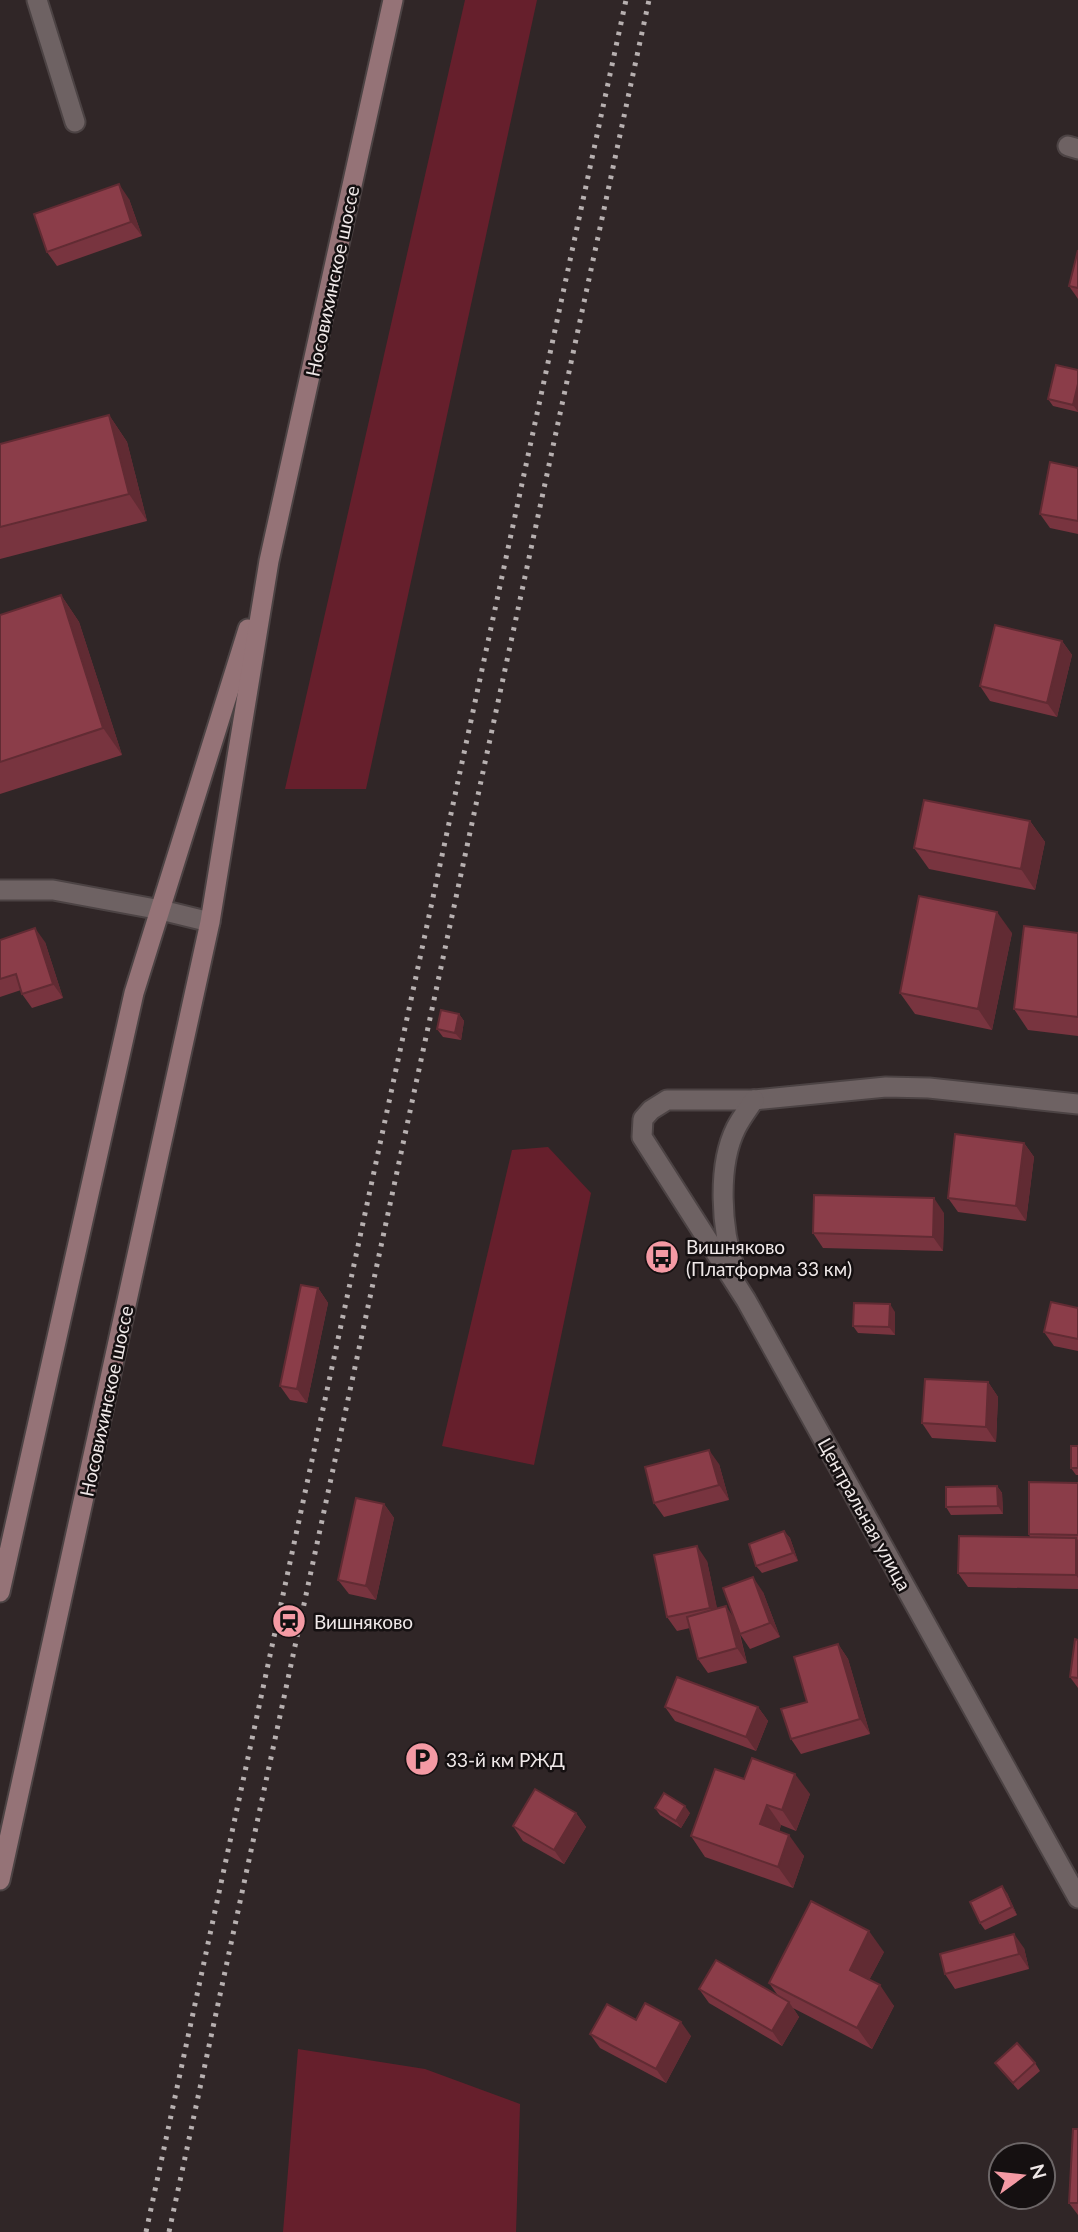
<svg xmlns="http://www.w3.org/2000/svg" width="1078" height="2232" viewBox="0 0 1078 2232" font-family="Lato,sans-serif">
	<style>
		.green { fill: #661f2c }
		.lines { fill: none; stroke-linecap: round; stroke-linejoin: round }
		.minor-casing { stroke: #4c4344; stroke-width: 23 }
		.tertiary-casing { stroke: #4c4344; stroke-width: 23 }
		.secondary-casing { stroke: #4c4344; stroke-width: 23 }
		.minor { stroke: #6e6263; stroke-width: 19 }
		.tertiary { stroke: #6e6263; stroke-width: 19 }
		.secondary { stroke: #957377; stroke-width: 19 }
		.rail { stroke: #b7b0b0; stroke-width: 5; stroke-dasharray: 3.5 7; stroke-linecap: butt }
		.wall { fill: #78343f }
		.shaded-wall { fill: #612b33 }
		.building { fill: #8b3d49; stroke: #612b33; stroke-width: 2 }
		.labels { text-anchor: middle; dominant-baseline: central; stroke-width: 5; stroke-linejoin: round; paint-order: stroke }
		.street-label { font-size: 19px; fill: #efe8e8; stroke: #151011 }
		.poi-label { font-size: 19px; fill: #efe8e8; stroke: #151011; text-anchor: start }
	</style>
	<rect width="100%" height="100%" fill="#302627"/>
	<g class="green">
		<path d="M465,0H537L366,789H285Z"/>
		<path d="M548,1147L591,1193L534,1465L442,1446L512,1150Z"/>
		<path d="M298,2049L425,2069L520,2104L516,2232H283Z"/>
	</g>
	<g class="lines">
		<g class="minor-casing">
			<g id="minor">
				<path d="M37,0L75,122"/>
				<path d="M1068,146L1078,149"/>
				<path d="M0,890H53L161,910"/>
				<path d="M754,1100L886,1087L929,1088L1078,1104"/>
			</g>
		</g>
		<g class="tertiary-casing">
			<g id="tertiary">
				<path d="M161,910L210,922"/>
				<path d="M754,1100H667L651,1110L643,1119L642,1137L746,1300L1078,1898"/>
				<path d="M735,1269C721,1230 717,1166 736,1128C741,1118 748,1109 754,1100"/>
			</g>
		</g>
		<g class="secondary-casing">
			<g id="secondary">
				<path d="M0,1592L134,993L248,629"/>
				<path d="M0,1880L210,922L269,561L393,0"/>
			</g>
		</g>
		<use href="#minor" class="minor"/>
		<use href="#tertiary" class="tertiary"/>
		<use href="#secondary" class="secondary"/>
		<g class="rail">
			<path d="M146,2232L626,0"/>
			<path d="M169,2232L649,0"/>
		</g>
	</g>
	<g class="wall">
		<path d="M129,199L142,236L57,266L47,252Z"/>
		<path d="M1078,250V299L1069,286Z"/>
		<path d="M1078,370V412L1053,406L1048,399Z"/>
		<path d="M109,415L127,442L147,521L0,559V444Z"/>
		<path d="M1078,468V534L1050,528L1040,514Z"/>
		<path d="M61,595L79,622L122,755L0,794V615Z"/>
		<path d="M1062,641L1072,655L1057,717L990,701L980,686Z"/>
		<path d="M1030,821L1045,842L1035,890L929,869L914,848Z"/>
		<path d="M1012,933L992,1030L915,1014L900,993Z"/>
		<path d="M1078,933V1036L1028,1030L1014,1009Z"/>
		<path d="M0,940L45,942L63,998L32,1008L22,994L21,990L0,997Z"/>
		<path d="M459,1014L464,1021L461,1040L443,1037L437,1029Z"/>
		<path d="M1024,1143L1034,1157L1026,1221L958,1212L948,1198Z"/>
		<path d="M944,1213L943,1251L823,1248L813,1233Z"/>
		<path d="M318,1288L328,1303L307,1403L290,1400L280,1386Z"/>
		<path d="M1078,1308V1351L1054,1346L1044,1332Z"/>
		<path d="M895,1312V1335L858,1333L853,1326Z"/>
		<path d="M988,1382L998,1397L996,1442L932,1438L922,1423Z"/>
		<path d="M1078,1446V1475H1076L1071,1468Z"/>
		<path d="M719,1464L729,1500L664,1517L654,1503Z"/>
		<path d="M1078,1483V1589L968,1587L958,1573L1030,1537L1029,1534Z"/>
		<path d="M997,1486L1002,1493L1003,1514L951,1515L946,1507Z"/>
		<path d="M384,1504L394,1518L376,1600L349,1594L338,1580Z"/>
		<path d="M784,1531L790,1538L798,1561L762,1573L756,1566Z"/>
		<path d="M707,1561L717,1609L733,1617L763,1592L780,1637L750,1649L740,1634L747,1663L708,1673L698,1659L690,1628L677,1631L667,1617Z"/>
		<path d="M1078,1640V1688L1070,1677Z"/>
		<path d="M838,1644L848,1659L870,1734L801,1754L791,1739L807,1702Z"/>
		<path d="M665,1707H758L768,1721L756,1751L675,1721Z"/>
		<path d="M744,1779L810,1794L796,1831L781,1825L779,1832L804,1856L793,1888L705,1857L691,1836Z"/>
		<path d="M655,1808L690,1813L681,1828L660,1815Z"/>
		<path d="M576,1813L586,1827L564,1864L523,1841L513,1826Z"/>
		<path d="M1007,1893L1017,1915L985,1930L980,1923Z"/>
		<path d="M1024,1948L1029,1969L955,1989L945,1974Z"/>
		<path d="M884,1952L869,1980L894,2006L872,2049L793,2008L799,2017L782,2046L709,2003L699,1989L779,1997L769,1983Z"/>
		<path d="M636,2020L691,2036L666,2083L600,2048L590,2034Z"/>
		<path d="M995,2063H1035L1040,2071L1018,2090Z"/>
		<path d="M1078,2129V2215L1069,2203Z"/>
	</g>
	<g class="shaded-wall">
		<path d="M119,184L129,199L142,236L131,222Z"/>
		<path d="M1078,384V412L1073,405Z"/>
		<path d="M109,415L127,442L147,521L129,494Z"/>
		<path d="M61,595L79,622L122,755L103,728Z"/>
		<path d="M1062,641L1072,655L1057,717L1047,703Z"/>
		<path d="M1030,821L1045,842L1035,890L1021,869Z"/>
		<path d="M997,912L1012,933L992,1030L978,1009Z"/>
		<path d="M35,928L45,942L63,998L53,984Z"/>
		<path d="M459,1014L464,1021L461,1040L455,1033Z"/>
		<path d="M1024,1143L1034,1157L1026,1221L1016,1206Z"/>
		<path d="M934,1198L944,1213L943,1251L933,1237Z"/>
		<path d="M318,1288L328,1303L307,1403L297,1389Z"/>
		<path d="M890,1304L895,1312V1335L889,1327Z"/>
		<path d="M988,1382L998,1397L996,1442L986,1427Z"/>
		<path d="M709,1450L719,1464L729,1500L719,1485Z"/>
		<path d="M997,1486L1002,1493L1003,1514L998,1506Z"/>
		<path d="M384,1504L394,1518L376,1600L366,1586Z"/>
		<path d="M784,1531L790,1538L798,1561L793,1553Z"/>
		<path d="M1076,1538L1078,1540V1578L1076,1575Z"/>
		<path d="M697,1546L707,1561L720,1622L710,1608Z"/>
		<path d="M753,1577L763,1592L780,1637L770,1623Z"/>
		<path d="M726,1606L736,1621L747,1663L737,1648Z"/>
		<path d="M838,1644L848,1659L870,1734L860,1719Z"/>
		<path d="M758,1707L768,1721L756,1751L746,1737Z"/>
		<path d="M795,1774L810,1794L796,1831L782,1810Z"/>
		<path d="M767,1805L781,1825L774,1845L760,1824Z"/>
		<path d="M685,1806L690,1813L681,1828L676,1821Z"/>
		<path d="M576,1813L586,1827L564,1864L554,1850Z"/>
		<path d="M789,1835L804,1856L793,1888L778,1867Z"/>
		<path d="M1002,1886L1007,1893L1017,1915L1012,1907Z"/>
		<path d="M869,1931L884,1952L864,1990L850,1970Z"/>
		<path d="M1014,1934L1024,1948L1029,1969L1019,1954Z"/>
		<path d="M880,1985L894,2006L872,2049L857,2028Z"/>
		<path d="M789,2002L799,2017L782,2046L772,2031Z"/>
		<path d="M681,2022L691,2036L666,2083L656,2069Z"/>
	</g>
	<g class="building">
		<path d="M119,184L131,222L47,252L34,214Z"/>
		<path d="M1078,250V288L1069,286Z"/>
		<path d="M1056,365L1078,370V384L1073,405L1048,399Z"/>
		<path d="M109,415L129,494L0,527V444Z"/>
		<path d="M1050,462L1078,468V521L1040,514Z"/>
		<path d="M61,595L103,728L0,762V615Z"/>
		<path d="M995,625L1062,641L1047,703L980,686Z"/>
		<path d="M924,800L1030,821L1021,869L914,848Z"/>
		<path d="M919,896L997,912L978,1009L900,993Z"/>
		<path d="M1024,926L1078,933V1017L1014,1009Z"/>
		<path d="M35,928L53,984L22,994L16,974L0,979V940Z"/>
		<path d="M441,1010L459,1014L455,1033L437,1029Z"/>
		<path d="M955,1134L1024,1143L1016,1206L948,1198Z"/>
		<path d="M814,1195L934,1198L933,1237L813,1233Z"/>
		<path d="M301,1285L318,1288L297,1389L280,1386Z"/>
		<path d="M1051,1302L1078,1308V1339L1044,1332Z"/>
		<path d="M854,1303L890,1304L889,1327L853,1326Z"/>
		<path d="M925,1379L988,1382L986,1427L922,1423Z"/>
		<rect x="1071" y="1446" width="7" height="22"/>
		<path d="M709,1450L719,1485L654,1503L645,1467Z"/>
		<path d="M1029,1482L1078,1483V1535L1029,1534Z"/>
		<path d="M997,1486L998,1506L946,1507V1487Z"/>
		<path d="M356,1498L384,1504L366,1586L338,1580Z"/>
		<path d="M784,1531L793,1553L756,1566L749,1544Z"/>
		<path d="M959,1536L1076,1538V1575L958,1573Z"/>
		<path d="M697,1546L710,1608L667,1617L654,1555Z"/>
		<path d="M753,1577L770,1623L740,1634L723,1588Z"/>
		<path d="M726,1606L737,1648L698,1659L687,1617Z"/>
		<path d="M1075,1639L1078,1640V1678L1070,1677Z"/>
		<path d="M838,1644L860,1719L791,1739L781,1709L807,1702L794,1657Z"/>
		<path d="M677,1677L758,1707L746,1737L665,1707Z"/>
		<path d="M752,1758L795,1774L782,1810L767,1805L760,1824L789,1835L778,1867L691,1836L715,1769L744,1779Z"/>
		<path d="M535,1789L576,1813L554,1850L513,1826Z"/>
		<path d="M664,1793L685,1806L676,1821L655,1808Z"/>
		<path d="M1002,1886L1012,1907L980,1923L970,1902Z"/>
		<path d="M811,1901L869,1931L850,1970L880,1985L857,2028L769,1983Z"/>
		<path d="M1014,1934L1019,1954L945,1974L940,1954Z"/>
		<path d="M716,1960L789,2002L772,2031L699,1989Z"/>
		<path d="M645,2003L681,2022L656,2069L590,2034L607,2004L636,2020Z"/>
		<path d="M1017,2043L1035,2063L1013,2083L995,2063Z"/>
		<path d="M1073,2129H1078V2203H1069Z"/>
	</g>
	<defs>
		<g id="bus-disc" transform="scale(1.75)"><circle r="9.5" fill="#f49aa4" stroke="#151011"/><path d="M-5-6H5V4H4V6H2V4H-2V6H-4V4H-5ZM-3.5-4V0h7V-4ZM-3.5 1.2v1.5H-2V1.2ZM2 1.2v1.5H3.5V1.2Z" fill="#111"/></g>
		<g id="station-disc" transform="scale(1.75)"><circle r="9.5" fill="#f49aa4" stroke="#151011"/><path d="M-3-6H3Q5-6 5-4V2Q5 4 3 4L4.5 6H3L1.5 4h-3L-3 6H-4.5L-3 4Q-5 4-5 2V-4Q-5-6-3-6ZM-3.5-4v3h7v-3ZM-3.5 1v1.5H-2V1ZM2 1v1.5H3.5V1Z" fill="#111"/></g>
		<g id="parking-disc" transform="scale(1.75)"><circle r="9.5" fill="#f49aa4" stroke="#151011"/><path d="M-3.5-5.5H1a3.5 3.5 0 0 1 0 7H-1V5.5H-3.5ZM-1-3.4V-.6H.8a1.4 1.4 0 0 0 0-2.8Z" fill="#111"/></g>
	</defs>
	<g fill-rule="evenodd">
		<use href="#bus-disc" x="662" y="1257"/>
		<use href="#station-disc" x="289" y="1621"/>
		<use href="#parking-disc" x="422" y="1759"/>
	</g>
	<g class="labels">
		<g class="street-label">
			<text transform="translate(332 281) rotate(-78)">Носовихинское шоссе</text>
			<text transform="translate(106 1401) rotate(-78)">Носовихинское шоссе</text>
			<text transform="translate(865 1514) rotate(61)">Центральная улица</text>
		</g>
		<g class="poi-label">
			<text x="686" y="1246">Вишняково<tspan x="686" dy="22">(Платформа 33 км)</tspan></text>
			<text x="314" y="1621">Вишняково</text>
			<text x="446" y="1759">33-й км РЖД</text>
		</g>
	</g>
	<g transform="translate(1022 2176) rotate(75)"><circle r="33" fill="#151011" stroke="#6c6667" stroke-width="2"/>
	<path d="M0-5L12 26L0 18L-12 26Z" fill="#f49aa4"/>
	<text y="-10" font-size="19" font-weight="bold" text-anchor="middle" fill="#efe8e8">N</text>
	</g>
</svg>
